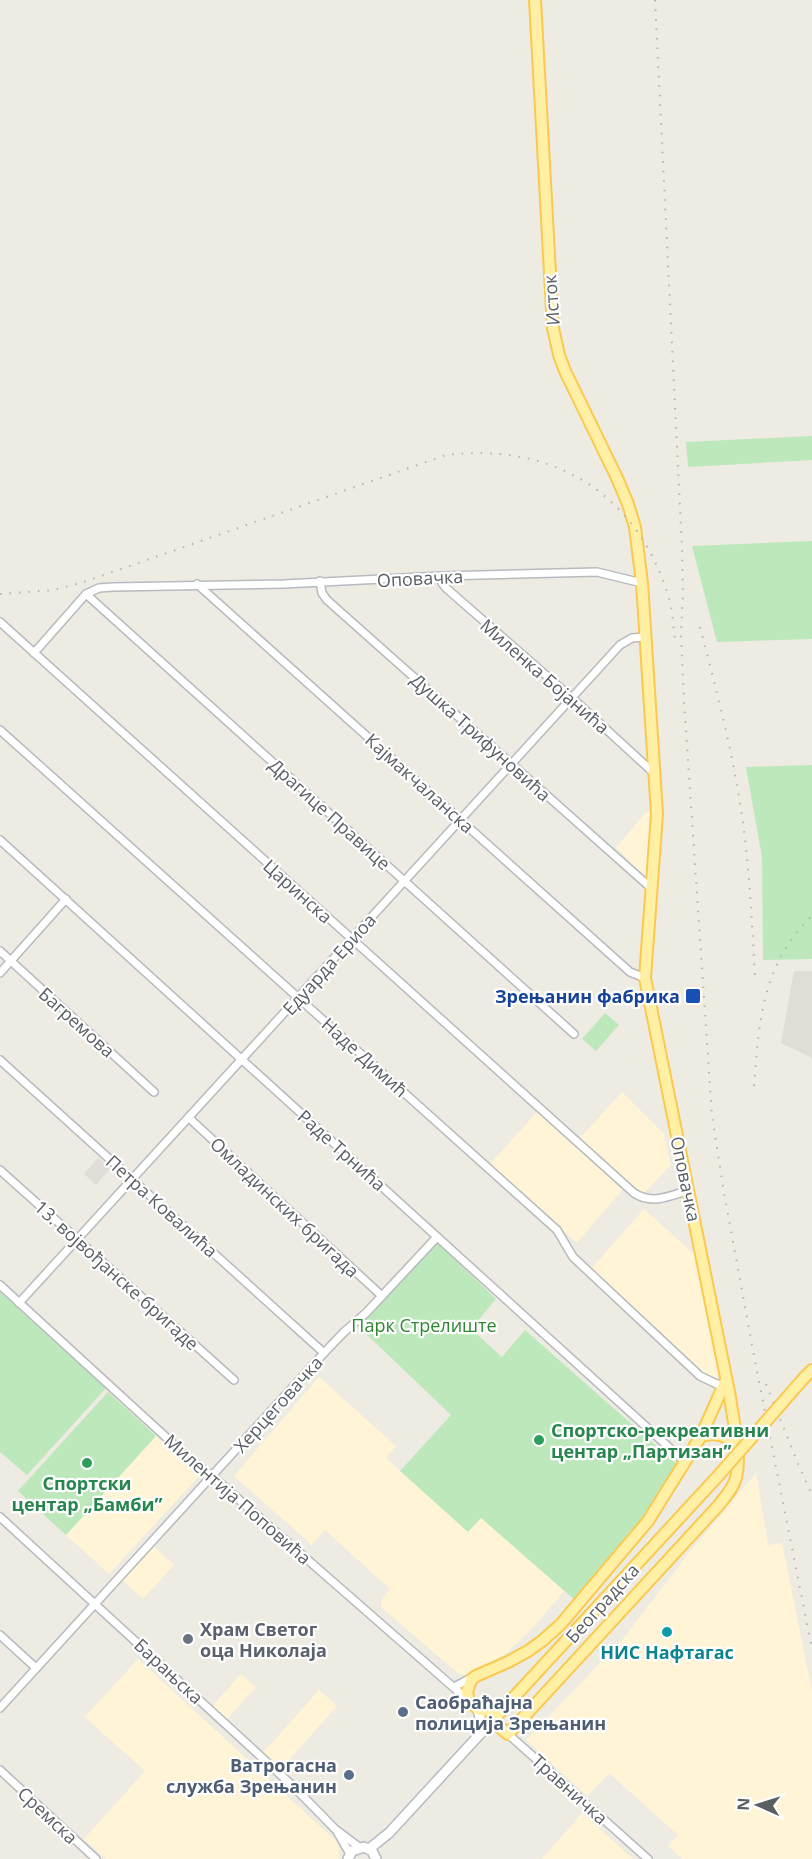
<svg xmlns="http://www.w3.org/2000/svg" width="812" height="1859" viewBox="0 0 812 1859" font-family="'Open Sans',sans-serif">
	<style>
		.commercial { fill: #fff5d6 }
		.industrial { fill: #dfddd6 }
		.green { fill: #bce8bc }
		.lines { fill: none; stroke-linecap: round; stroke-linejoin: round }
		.minor-casing { stroke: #b7babf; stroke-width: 10 }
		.secondary-casing { stroke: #b7bcc2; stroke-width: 12 }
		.primary-casing { stroke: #fbc94e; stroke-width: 14 }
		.minor { stroke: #fff; stroke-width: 7 }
		.secondary { stroke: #fff; stroke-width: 9 }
		.primary { stroke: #fff0a6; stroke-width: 10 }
		.rail { stroke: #b3b4b5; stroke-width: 2; stroke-dasharray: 1.5 8; stroke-linecap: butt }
		.primary-bridge-casing { stroke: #fbc94e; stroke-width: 14; stroke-linecap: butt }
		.primary-bridge { stroke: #fff0a6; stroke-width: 10 }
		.transit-dot { fill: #1a4fb4; stroke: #fff; stroke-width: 2 }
		.leisure-dot { fill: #2e9e5b; stroke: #fff; stroke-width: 2 }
		.culture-dot { fill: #0f9aa8; stroke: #fff; stroke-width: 2 }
		.worship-dot { fill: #6b7280; stroke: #fff; stroke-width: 2 }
		.service-dot { fill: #5c6f8a; stroke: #fff; stroke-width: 2 }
		.labels { text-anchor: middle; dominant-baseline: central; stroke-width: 4.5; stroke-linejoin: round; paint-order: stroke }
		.street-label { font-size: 18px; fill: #5a5f64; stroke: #fff }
		.transit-label { font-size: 18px; font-weight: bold; fill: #164399; stroke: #fff; text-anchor: end }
		.park-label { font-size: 18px; fill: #2e8731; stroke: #fff }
		.leisure-label { font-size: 18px; font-weight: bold; fill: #27864d; stroke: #fff; text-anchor: start }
		.worship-label { font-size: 18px; font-weight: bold; fill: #5b616d; stroke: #fff; text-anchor: start }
		.culture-label { font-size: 18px; font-weight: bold; fill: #0d838f; stroke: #fff }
		.service-label { font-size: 18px; font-weight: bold; fill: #4e5e75; stroke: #fff; text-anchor: start }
	</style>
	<rect width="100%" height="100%" fill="#eeebe2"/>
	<g class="commercial">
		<path d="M646,812L654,815L650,877H646L616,848Z"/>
		<path d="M622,1092L664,1134L671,1165L643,1194L579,1139Z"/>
		<path d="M538,1111L598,1166L622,1190L577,1243L490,1164Z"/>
		<path d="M644,1209L695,1255L719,1369L717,1378L702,1373L591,1269Z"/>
		<path d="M319,1377L396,1446L386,1458L468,1531L481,1518L564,1591L530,1631L505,1654L467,1675L459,1674L381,1607V1601L390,1589L325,1530L312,1545L234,1476Z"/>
		<path d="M156,1436L199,1476L109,1574L66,1535Z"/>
		<path d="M756,1473L768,1545L782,1543L812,1691V1859H682L668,1846L678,1835L609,1773L587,1796L526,1740L622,1640L688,1554Z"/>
		<path d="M152,1545L174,1565L143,1599L121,1579Z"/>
		<path d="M138,1659L337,1842L339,1850V1859H106L84,1839L145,1771L85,1717Z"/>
		<path d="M241,1674L256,1687L224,1723L210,1709Z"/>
		<path d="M319,1690L337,1706L279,1771L261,1755Z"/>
		<path d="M582,1813L588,1818L633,1859H542Z"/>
	</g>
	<g class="industrial">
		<path d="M794,971H812V1058L781,1043Z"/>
		<path d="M98,1158L110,1169L96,1185L84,1174Z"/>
	</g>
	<g class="green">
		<path d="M812,436V460L688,467L686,442Z"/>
		<path d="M812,541V639L717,642L692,546Z"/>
		<path d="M812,765V959L763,960L762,857L746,767Z"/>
		<path d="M605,1013L619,1025L596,1051L582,1039Z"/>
		<path d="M437,1242L496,1299L471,1329L502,1357L525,1330L679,1466L643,1519L629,1532L618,1551L576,1601L481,1518L468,1532L400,1471L451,1415L359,1327Z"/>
		<path d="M0,1292L106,1388L27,1475L0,1452Z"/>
		<path d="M108,1392L156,1436L66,1535L18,1491Z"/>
	</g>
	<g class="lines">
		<g class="minor-casing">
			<g id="minor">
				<path d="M441,576L442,583L446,588L572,698L655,774"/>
				<path d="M320,581L322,593L327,600L651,888"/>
				<path d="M197,584L630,972L645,978"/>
				<path d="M86,594L574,1034"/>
				<path d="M0,622L634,1193C652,1205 670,1196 689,1190"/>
				<path d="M34,653L86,594L99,588L113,587L284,584L441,576L597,572L642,583"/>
				<path d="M0,730L557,1230L573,1257L700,1376L723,1387"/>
				<path d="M0,840L684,1461"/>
				<path d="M0,951L154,1092"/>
				<path d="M0,973L66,899"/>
				<path d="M0,1060L324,1353"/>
				<path d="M189,1118L382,1296"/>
				<path d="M0,1170L234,1380"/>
				<path d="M0,1285L192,1461L212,1476L468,1700"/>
				<path d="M19,1303L620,645L632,638L645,637"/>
				<path d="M0,1517L294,1787L335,1829L359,1847"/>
				<path d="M0,1635L36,1668"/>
				<path d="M454,1687L473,1677"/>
				<path d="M0,1708L324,1353L344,1332L366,1313L437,1237"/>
				<path d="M508,1734L648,1859"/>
				<path d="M0,1770L96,1859"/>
				<path d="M338,1833L350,1854"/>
			</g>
		</g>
		<g class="secondary-casing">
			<g id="secondary">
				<path d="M478,1709L480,1718V1734"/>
				<path d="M369,1849L389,1833L492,1721"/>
				<path d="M348,1859L352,1851L364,1847L372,1851L376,1859"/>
			</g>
		</g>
		<g class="primary-casing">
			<g id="primary">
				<path d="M535,0L553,328L559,355L565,371L617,478L628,504L635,527L642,583L657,814L645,978L730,1397C733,1422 742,1453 736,1478C733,1489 725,1497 718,1506L508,1734L492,1721L718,1476"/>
				<path d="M804,1378L812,1370"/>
				<path d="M701,1436C716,1432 725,1435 736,1444"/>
				<path d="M501,1711L480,1710L469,1702L467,1692L471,1680L476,1676L508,1662L528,1651L542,1641L561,1624L648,1521L701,1436L726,1380"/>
			</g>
		</g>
		<use href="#minor" class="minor"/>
		<use href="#secondary" class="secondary"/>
		<use href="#primary" class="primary"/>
		<g class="rail">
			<path d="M655,0L682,548L683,593L681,634L684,701L712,1116L724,1193L754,1356L812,1649"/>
			<path d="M0,594L54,590L87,581L446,455C555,442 640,495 670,602C673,614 673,627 675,639"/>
			<path d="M700,627C717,692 734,757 743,823C750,875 752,926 755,978"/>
			<path d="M754,1086C759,1022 762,963 812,916"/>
			<path d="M766,1384L799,1466L812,1495"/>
		</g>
		<g class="primary-bridge-casing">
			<path id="primary-bridge" d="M718,1476L804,1378"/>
		</g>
		<use href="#primary-bridge" class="primary-bridge"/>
	</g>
	<rect class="transit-dot" x="685" y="988" width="16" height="16" rx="3"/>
	<g class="leisure-dot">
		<circle cx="539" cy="1440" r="6"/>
		<circle cx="87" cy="1463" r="6"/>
	</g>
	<circle class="culture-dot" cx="667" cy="1632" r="6"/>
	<circle class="worship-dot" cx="188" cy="1639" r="6"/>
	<g class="service-dot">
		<circle cx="403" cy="1712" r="6"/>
		<circle cx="349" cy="1775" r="6"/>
	</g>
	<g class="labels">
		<g class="street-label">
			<text transform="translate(551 300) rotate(-94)">Исток</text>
			<text transform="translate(420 578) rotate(-3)">Оповачка</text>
			<text transform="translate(545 676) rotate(41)">Миленка Бојанића</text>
			<text transform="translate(481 737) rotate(42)">Душка Трифуновића</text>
			<text transform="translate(420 783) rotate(42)">Кајмакчаланска</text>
			<text transform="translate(330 814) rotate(42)">Драгице Правице</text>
			<text transform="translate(298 891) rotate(42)">Царинска</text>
			<text transform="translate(329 964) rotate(-48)">Едуарда Ериоа</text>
			<text transform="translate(77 1022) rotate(42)">Багремова</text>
			<text transform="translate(365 1057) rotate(42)">Наде Димић</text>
			<text transform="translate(342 1150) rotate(42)">Раде Трнића</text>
			<text transform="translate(686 1179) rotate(78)">Оповачка</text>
			<text transform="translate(162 1206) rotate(42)">Петра Ковалића</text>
			<text transform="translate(285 1207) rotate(43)">Омладинских бригада</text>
			<text transform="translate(117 1275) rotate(42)">13. војвођанске бригаде</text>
			<text transform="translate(278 1404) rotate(-48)">Херцеговачка</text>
			<text transform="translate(238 1499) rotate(41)">Милентија Поповића</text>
			<text transform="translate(602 1603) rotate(-48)">Београдска</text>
			<text transform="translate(169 1671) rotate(43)">Барањска</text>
			<text transform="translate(570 1789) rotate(42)">Травничка</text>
			<text transform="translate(48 1815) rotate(43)">Сремска</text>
		</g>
		<g class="transit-label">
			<text x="680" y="996">Зрењанин фабрика</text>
		</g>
		<g class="park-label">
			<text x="424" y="1325">Парк Стрелиште</text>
		</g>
		<g class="leisure-label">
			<text x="551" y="1430">Спортско-рекреативни<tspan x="551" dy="21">центар „Партизан”</tspan></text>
			<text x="87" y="1483" text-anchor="middle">Спортски<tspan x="87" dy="21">центар „Бамби”</tspan></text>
		</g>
		<g class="worship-label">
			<text x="200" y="1629">Храм Светог<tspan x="200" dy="21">оца Николаја</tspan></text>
		</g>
		<g class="culture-label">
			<text x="667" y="1652">НИС Нафтагас</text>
		</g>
		<g class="service-label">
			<text x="415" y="1702">Саобраћајна<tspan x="415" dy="21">полиција Зрењанин</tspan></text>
			<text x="337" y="1765" text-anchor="end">Ватрогасна<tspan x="337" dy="21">служба Зрењанин</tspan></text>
		</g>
	</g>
	<g transform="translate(758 1805) rotate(273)" stroke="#ffffff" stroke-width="4.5" paint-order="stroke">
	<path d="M0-4.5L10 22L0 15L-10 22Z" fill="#5a5f64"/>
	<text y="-9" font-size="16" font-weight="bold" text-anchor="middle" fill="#5a5f64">N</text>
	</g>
</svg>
